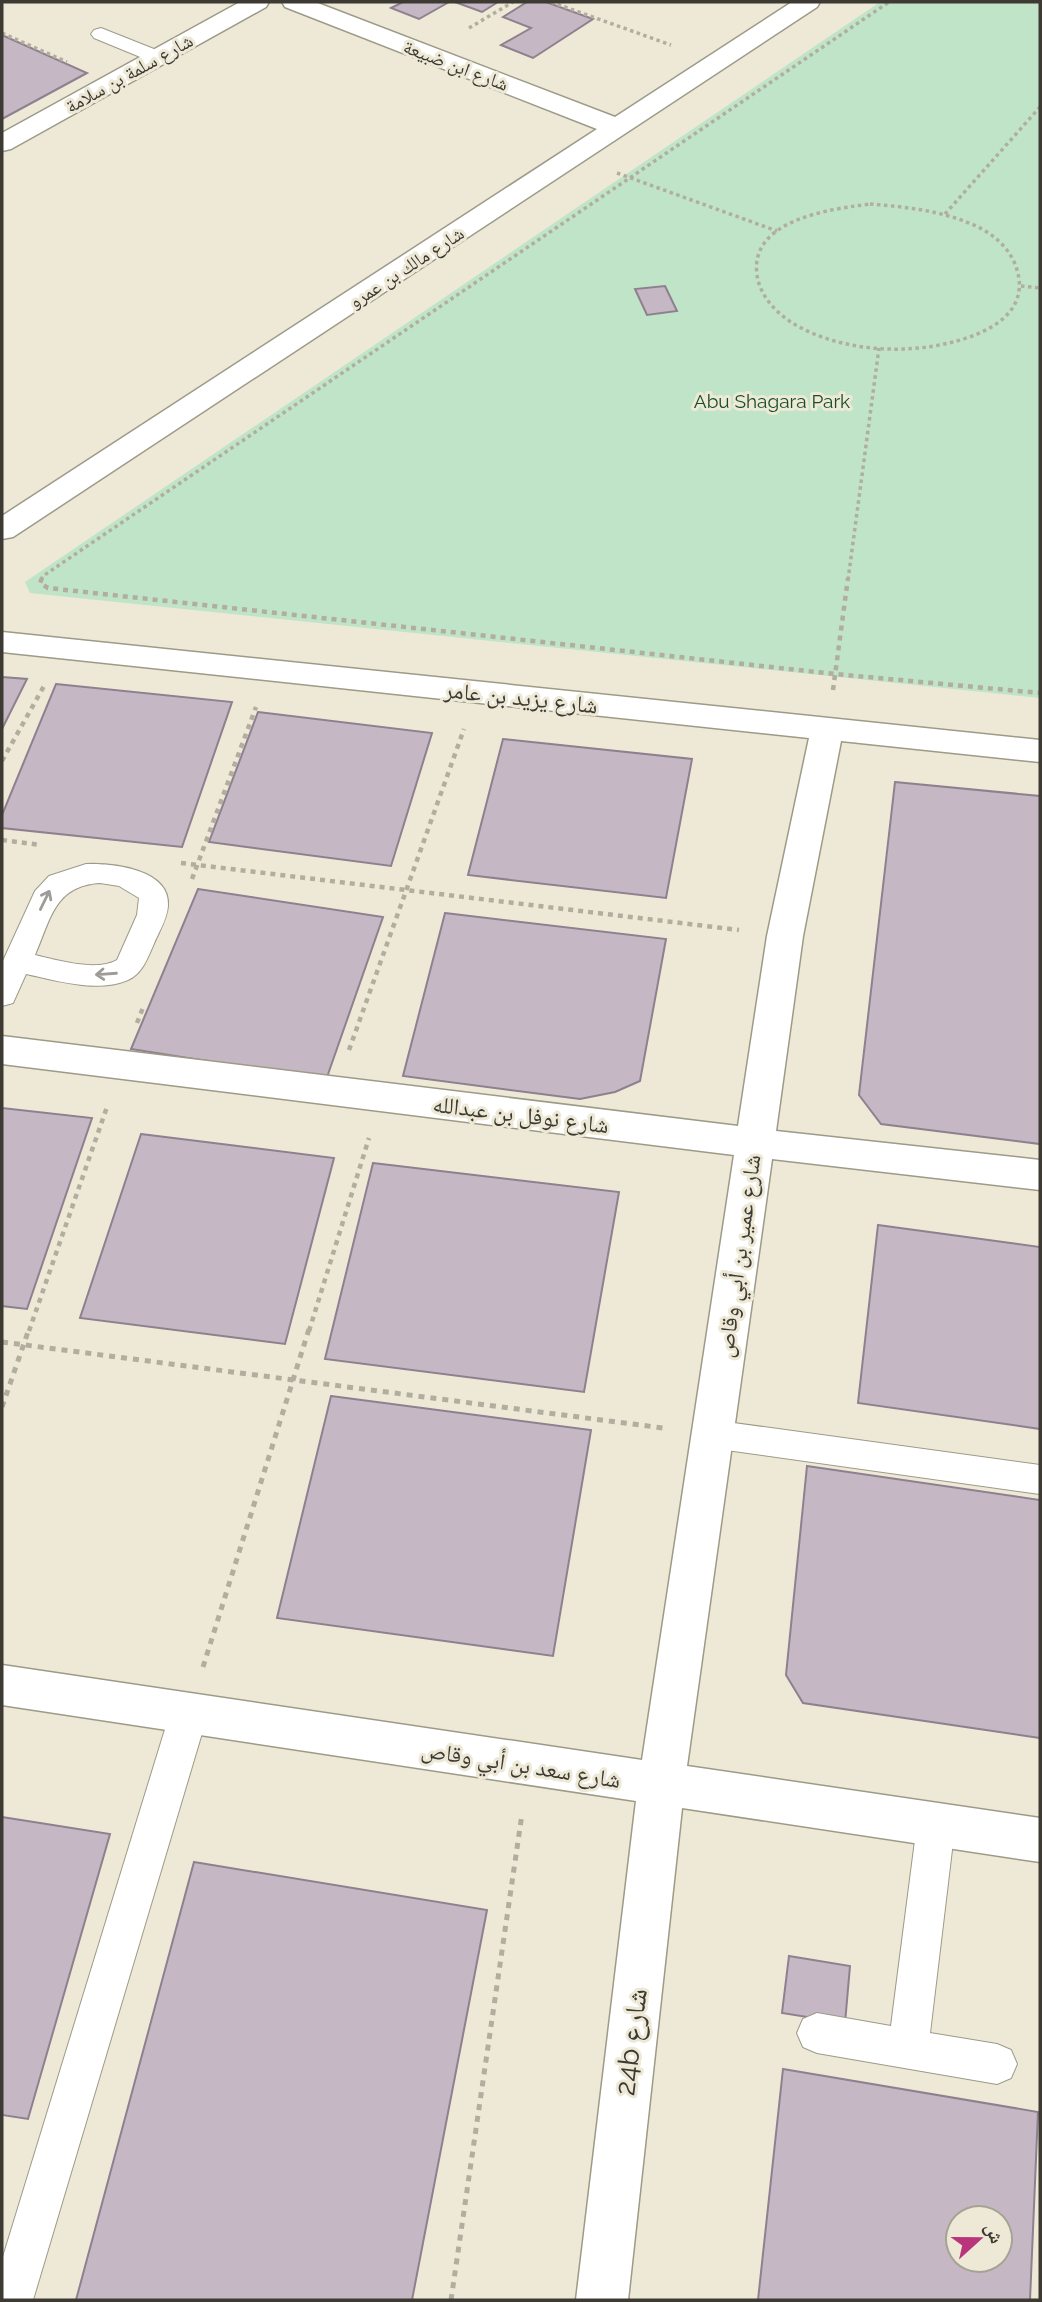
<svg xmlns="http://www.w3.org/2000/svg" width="1042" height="2302" viewBox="0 0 1042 2302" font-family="Raleway,'Noto Naskh Arabic',sans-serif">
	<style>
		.green { fill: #bfe4c7 }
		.building { fill: #c6b7c5; stroke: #8e808e; stroke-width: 2; fill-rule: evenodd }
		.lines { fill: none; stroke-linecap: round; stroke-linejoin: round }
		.lane-casing { stroke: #9d9a88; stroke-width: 2 }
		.street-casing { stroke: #9d9a88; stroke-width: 3 }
		.path-far2 { stroke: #b1ae9f; stroke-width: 3.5; stroke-dasharray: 3.5 3.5; stroke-linecap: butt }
		.path-far1 { stroke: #b1ae9f; stroke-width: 4.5; stroke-dasharray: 5 5; stroke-linecap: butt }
		.path { stroke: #b1ae9f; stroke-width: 5; stroke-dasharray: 6 6; stroke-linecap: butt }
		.lane { fill: #fff; fill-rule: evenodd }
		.street { fill: #fff; fill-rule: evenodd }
		.oneway { stroke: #9e9c99 }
		.labels { text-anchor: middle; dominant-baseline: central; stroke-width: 6; stroke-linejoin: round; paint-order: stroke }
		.far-street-label { font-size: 19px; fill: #3c3a33; stroke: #ede9d6 }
		.far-park-label { font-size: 19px; fill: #154e29; stroke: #ede9d6 }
		.street-label { font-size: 23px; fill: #3c3a33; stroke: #ede9d6 }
		.near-street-label { font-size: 28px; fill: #3c3a33; stroke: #ede9d6 }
	</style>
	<rect width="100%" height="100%" fill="#ede9d6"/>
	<path class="green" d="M880,2H1040V698L30,593L25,582Z"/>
	<g class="building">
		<path d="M403,2H449L419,19L391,8Z"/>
		<path d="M455,2H498L482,12Z"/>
		<path d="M527,2H546L593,19L533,58L501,45L531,28L503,17Z"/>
		<path d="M2,35L87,73L2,119Z"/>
		<path d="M665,286L677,311L647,315L635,289Z"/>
		<path d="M2,677L27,679L2,729Z"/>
		<path d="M56,684L232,702L182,847L2,828V815Z"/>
		<path d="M258,712L432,733L391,866L209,842Z"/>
		<path d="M503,739L692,759L666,898L468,875Z"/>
		<path d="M895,782L1040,796V1144L881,1124L859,1095Z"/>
		<path d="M198,889L383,917L326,1080L131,1049Z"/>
		<path d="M445,913L666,939L640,1081L615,1092L580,1099L403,1076Z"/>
		<path d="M2,1108L92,1118L27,1309L2,1306Z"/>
		<path d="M141,1134L334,1158L285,1344L80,1318Z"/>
		<path d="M373,1163L619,1192L584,1392L325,1359Z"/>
		<path d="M878,1225L1040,1247V1429L858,1403Z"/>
		<path d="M331,1396L591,1430L553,1656L277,1618Z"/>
		<path d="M807,1466L1040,1500V1738L803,1703L786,1675Z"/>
		<path d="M2,1817L110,1834L28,2119L2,2115Z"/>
		<path d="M194,1862L487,1910L412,2300H76Z"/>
		<path d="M789,1956L850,1966L845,2023L782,2013Z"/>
		<path d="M783,2069L1038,2112L1030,2300H758ZM958,2218H1000V2260H958Z"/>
	</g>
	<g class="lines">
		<g class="lane-casing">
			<g id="lane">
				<path d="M101,28L164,53L167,57L164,61H150L94,38L91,34L94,30Z"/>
				<path d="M86,864C112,863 171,869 168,906C167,920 158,933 153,946C147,959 142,974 128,980C97,993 58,981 26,974L13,1003L2,1006V963L35,891L49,876ZM100,883L119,886L139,898L137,915L117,960C96,972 57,960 35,955C51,919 54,886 100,883Z"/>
				<path d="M712,1420L1040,1465V1494L712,1448L700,1444L695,1434L700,1424Z"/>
				<path d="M189,1696L202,1701L208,1713L33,2300H2V2260L170,1713L176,1701Z"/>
				<path d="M936,1807L950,1813L955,1825L930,2033L997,2044L1011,2050L1017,2064L1011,2078L997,2084L817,2053L803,2047L797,2033L803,2019L817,2013L891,2026L917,1825L922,1813Z"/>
			</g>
		</g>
		<g class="street-casing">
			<g id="street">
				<path d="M240,2H269L266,7L11,149L2,151V133Z"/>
				<path d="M282,2H315L615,117L792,2H820L817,7L13,537L2,539V516L597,129L285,7Z"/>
				<path d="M2,632L1040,740V762L841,741L803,936L776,1131L1040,1160V1190L772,1159L687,1766L1040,1818V1862L682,1808L628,2300H576L636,1801L2,1705V1665L642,1760L734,1155L2,1064V1036L738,1126L767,936L809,738L2,652Z"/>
			</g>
		</g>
		<g class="path-far2">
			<path d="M551,2L671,45"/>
			<path d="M469,28L513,2"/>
			<path d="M2,33L67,62"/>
			<path d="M617,173L777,231"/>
			<path d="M870,204C907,207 945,211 978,227C994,235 1008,247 1015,264C1033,310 992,332 953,342C903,355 840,351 794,324C776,313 760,296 757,275C749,219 832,209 870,204Z"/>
			<path d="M945,214L1040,107"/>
			<path d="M1021,286L1040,288"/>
			<path d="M41,580L43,576L889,2"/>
			<path d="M848,580L879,348"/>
		</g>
		<g class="path-far1">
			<path d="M42,578L40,583L48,588L835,674L1040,693"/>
			<path d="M833,690L848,578"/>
			<path d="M2,761L44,686"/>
			<path d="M2,840L41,845"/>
			<path d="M181,863L739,930"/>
			<path d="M192,879L256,707"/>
			<path d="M137,1023L144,1005"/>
			<path d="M349,1050L464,729"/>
			<path d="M29,1331L107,1107"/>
			<path d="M309,1331L369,1138"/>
		</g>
		<g class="path">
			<path d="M2,1342L663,1428"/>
			<path d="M2,1407L29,1329"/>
			<path d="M203,1667L309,1329"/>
			<path d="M451,2300L522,1814"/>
		</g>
		<use href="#lane" class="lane"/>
		<use href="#street" class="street"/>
	</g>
	<defs><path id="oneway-shaft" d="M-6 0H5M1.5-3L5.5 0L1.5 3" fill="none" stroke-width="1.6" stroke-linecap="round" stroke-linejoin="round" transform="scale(1.75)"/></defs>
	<g class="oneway">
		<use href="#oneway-shaft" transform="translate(45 900) rotate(-64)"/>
		<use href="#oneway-shaft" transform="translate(106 974) rotate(176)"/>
	</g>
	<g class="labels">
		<g class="far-street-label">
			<text transform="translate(456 65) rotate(21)">شارع ابن ضبيعة</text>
			<text transform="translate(129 73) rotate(-29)">شارع سلمة بن سلامة</text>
			<text transform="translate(406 267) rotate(-33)">شارع مالك بن عمرو</text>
		</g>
		<g class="far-park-label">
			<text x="772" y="401">Abu Shagara Park</text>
		</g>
		<g class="street-label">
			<text transform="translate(521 697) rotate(6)">شارع يزيد بن عامر</text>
			<text transform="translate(521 1114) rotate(7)">شارع نوفل بن عبدالله</text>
			<text transform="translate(738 1256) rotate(-82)">شارع عمير بن أبي وقاص</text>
			<text transform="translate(521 1764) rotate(9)">شارع سعد بن أبي وقاص</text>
		</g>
		<g class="near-street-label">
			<text transform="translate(631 2042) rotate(-83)">24b شارع</text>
		</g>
	</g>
	<rect width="1042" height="2302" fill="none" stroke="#3c3a33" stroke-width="7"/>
	<g transform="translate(979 2239) rotate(69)"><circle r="33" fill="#ede9d6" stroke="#a6a395" stroke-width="2"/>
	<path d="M0-5L12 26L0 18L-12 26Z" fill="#b9357b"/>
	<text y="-10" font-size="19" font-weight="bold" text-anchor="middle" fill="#3c3a33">ش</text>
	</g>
</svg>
